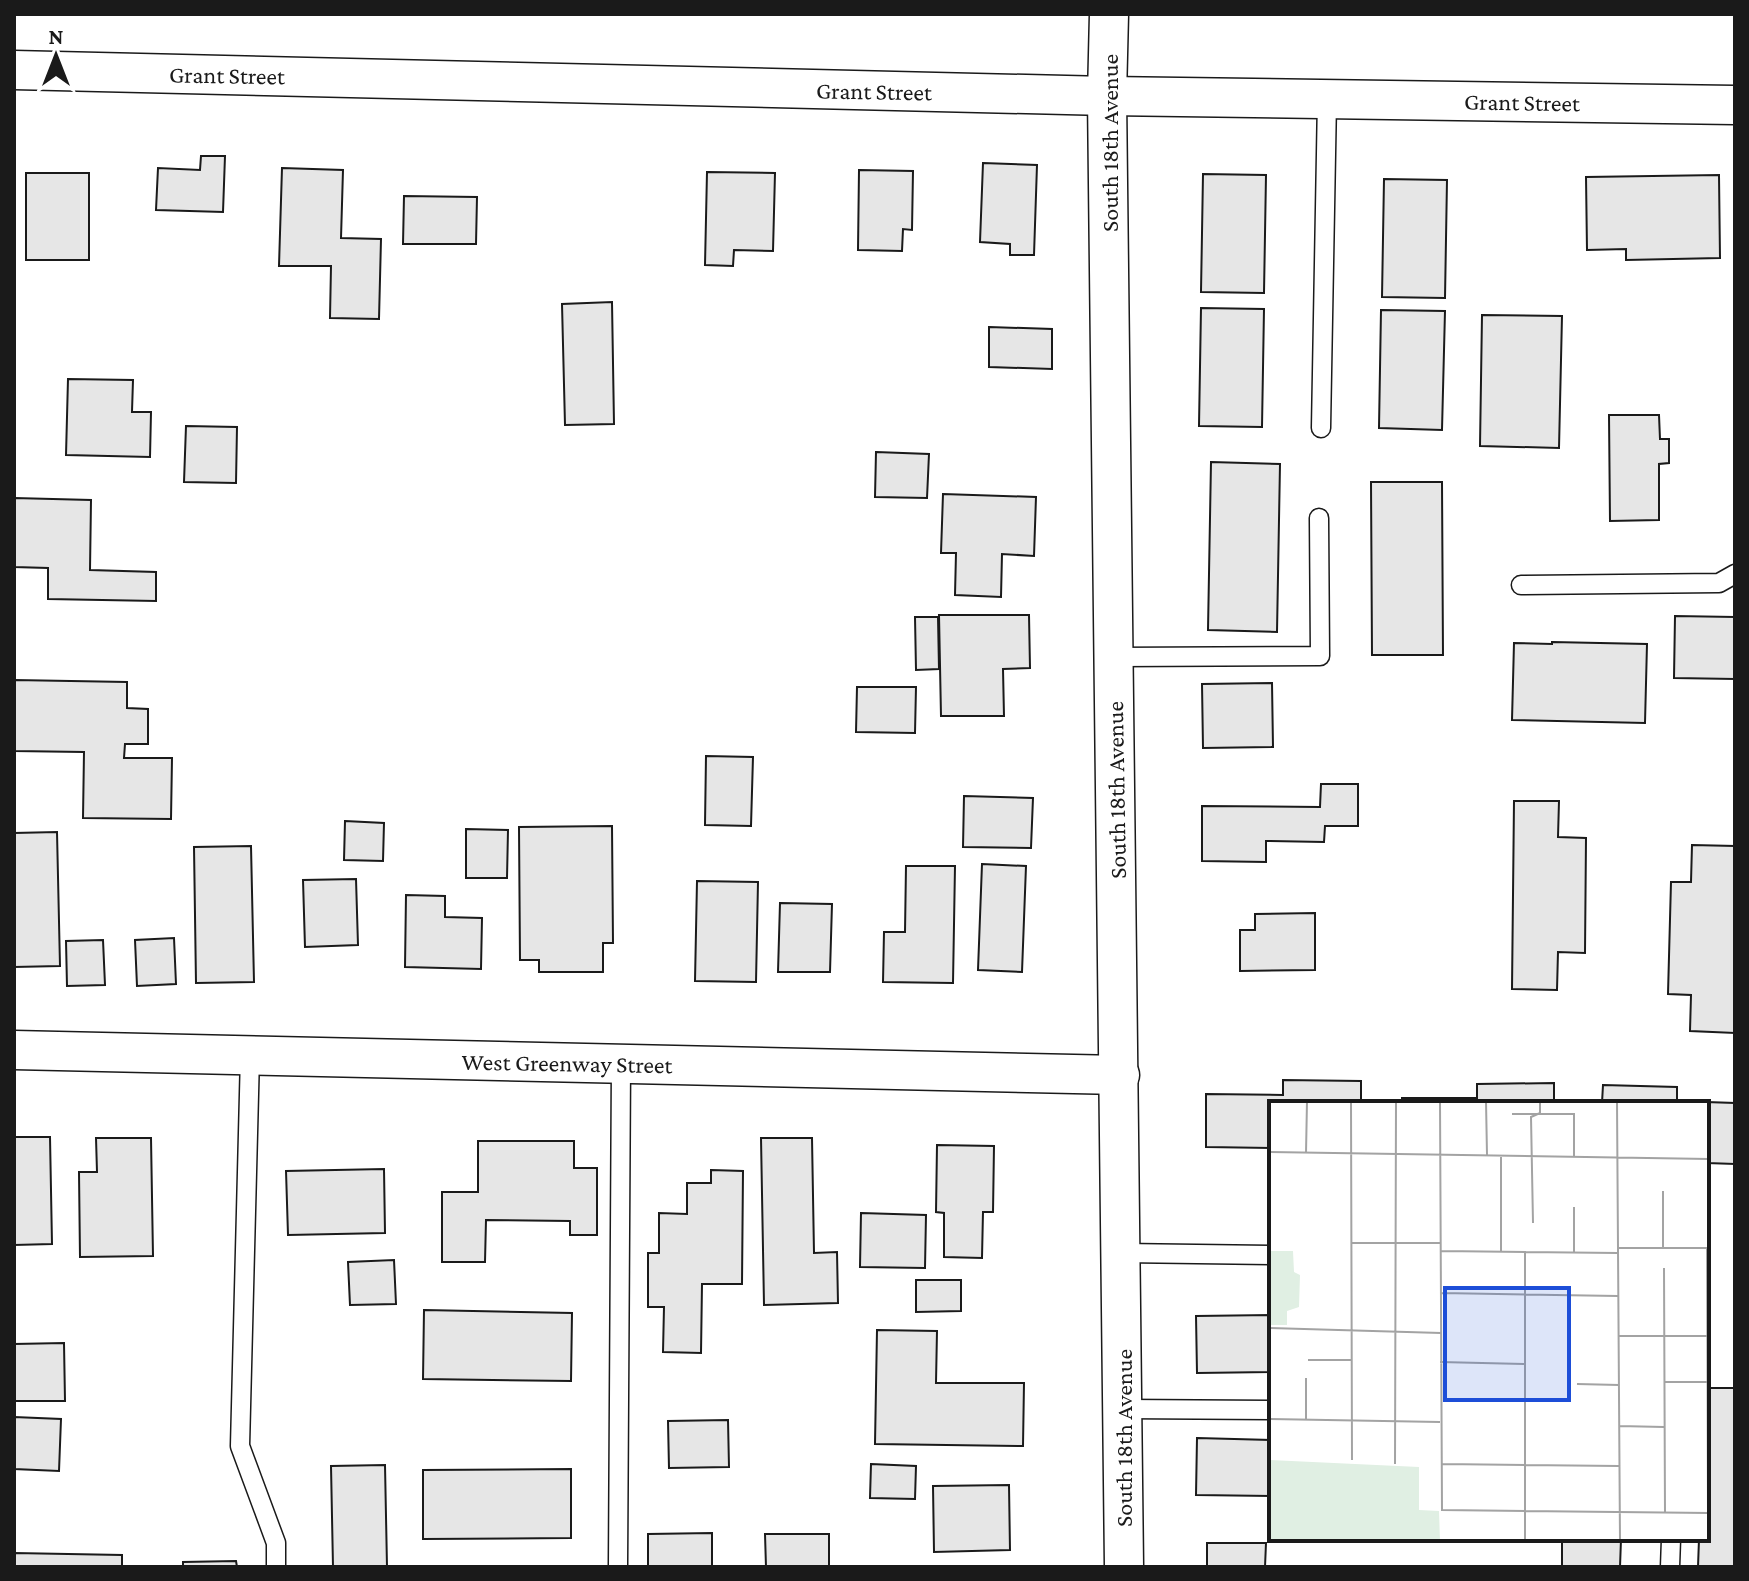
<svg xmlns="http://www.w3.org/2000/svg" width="1749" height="1581" viewBox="0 0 1749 1581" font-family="'Crimson Pro',serif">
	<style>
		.building { fill: #e6e6e6; stroke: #1a1a1a; stroke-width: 2 }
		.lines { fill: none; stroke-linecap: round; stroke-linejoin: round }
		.lane-casing { stroke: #1a1a1a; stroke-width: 21 }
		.street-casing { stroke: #1a1a1a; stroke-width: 41 }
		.lane { stroke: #fff; stroke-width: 18 }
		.street { stroke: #fff; stroke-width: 38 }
		.labels { text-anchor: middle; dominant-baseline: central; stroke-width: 6; stroke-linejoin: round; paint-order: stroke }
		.street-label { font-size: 24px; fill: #1a1a1a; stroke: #fff }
		.inset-road { fill: none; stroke: #a3a3a3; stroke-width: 2 }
		.view { fill: #1d4ed8; fill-opacity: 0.15; stroke: #1d4ed8; stroke-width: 4 }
		.inset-edge { fill: none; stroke: #1a1a1a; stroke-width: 4 }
	</style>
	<rect width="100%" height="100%" fill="#fff"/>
	<g class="building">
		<path d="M201,156H225L223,212L156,210L158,168L200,170Z"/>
		<path d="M983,163L1037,165L1034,255H1010V244L980,242Z"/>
		<path d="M282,168L343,170L341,238L381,239L379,319L330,318L331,266H279Z"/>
		<path d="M859,170L913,171L912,230L903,229L902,251L858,250Z"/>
		<path d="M707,172L775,173L773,251L734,250L733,266L705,265Z"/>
		<rect x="26" y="173" width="63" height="87"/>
		<path d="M1203,174L1266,175L1264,293L1201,292Z"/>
		<path d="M1719,175L1720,258L1626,260V249L1587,250L1586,177Z"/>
		<path d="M1384,179L1447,180L1445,298L1382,297Z"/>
		<path d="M404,196L477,197L476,244H403Z"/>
		<path d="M612,302L614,424L565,425L562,304Z"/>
		<path d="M1201,308L1264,309L1262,427L1199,426Z"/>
		<path d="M1381,310L1445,311L1442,430L1379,428Z"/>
		<path d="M1482,315L1562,316L1559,448L1480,446Z"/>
		<path d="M989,327L1052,329V369L989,367Z"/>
		<path d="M68,379L133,380L132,412H151L150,457L66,455Z"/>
		<path d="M1609,415H1659L1660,439H1669V463L1659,464V520L1610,521Z"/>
		<path d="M186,426L237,427L236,483L184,482Z"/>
		<path d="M876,452L929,454L927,498L875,497Z"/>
		<path d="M1211,462L1280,464L1277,632L1208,630Z"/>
		<path d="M1371,482H1442L1443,655H1372Z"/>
		<path d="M943,494L1036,497L1034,556L1002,554L1001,597L955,595L956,553H941Z"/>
		<path d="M14,498L91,500L90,570L156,572V601L48,599V568L14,567Z"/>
		<path d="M1735,596V679L1674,678L1675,616L1735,617Z"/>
		<path d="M939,615H1029L1030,668L1003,669L1004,716H941Z"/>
		<path d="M915,617H938L939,669L916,670Z"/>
		<path d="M1552,642L1647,644L1645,723L1512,720L1514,643L1552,644Z"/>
		<path d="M14,680L127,682V708L148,709V744H125L124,758H172L171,819L83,818L84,752L14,751Z"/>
		<path d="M1272,683L1273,747L1203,748L1202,684Z"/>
		<path d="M857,687H916L915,733L856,732Z"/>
		<path d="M706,756L753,757L751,826L705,825Z"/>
		<path d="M1321,784H1358V826H1325L1324,842L1266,841V862L1202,861V806L1320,807Z"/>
		<path d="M964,796L1033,798L1031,848L963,847Z"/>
		<path d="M1514,801H1559L1558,837L1586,838L1585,953L1558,952L1557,990L1512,989Z"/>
		<path d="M345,821L384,823L383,861L344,860Z"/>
		<path d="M612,826L613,943H603V972H539V960H520L519,827Z"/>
		<path d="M466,829L508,830L507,878H466Z"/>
		<path d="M57,832L60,966L14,967V833Z"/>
		<path d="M1692,845L1735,846V1033L1690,1031L1691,995L1668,994L1671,882H1691Z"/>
		<path d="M251,846L254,982L196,983L194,847Z"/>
		<path d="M982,864L1026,866L1022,972L978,970Z"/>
		<path d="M906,866H955L953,983L883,982L884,932H905Z"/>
		<path d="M356,879L358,945L305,947L303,880Z"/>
		<path d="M697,881L758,882L756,982L695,981Z"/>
		<path d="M406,895L445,896V917L482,918L481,969L405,967Z"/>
		<path d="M780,903L832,904L830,972H778Z"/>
		<path d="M1315,913V970L1240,971V930H1255V914Z"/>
		<path d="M174,938L176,984L137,986L135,940Z"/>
		<path d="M103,940L105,985L67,986L66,941Z"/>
		<path d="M1283,1080L1361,1081V1103H1271V1148L1206,1147V1094L1283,1095Z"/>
		<path d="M1554,1083V1103H1402V1098H1477V1084Z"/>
		<path d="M1603,1085L1677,1087V1101L1735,1103V1164L1707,1163V1103H1602Z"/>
		<path d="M14,1137H50L52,1244L14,1245Z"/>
		<path d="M96,1138H151L153,1256L80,1257L79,1172H97Z"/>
		<path d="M761,1138H812L814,1253L837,1252L838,1303L764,1305Z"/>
		<path d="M478,1141H574V1168H597V1235H570V1221L486,1220L485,1262H442V1192H478Z"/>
		<path d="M937,1145L994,1146L993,1212H983L982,1258L944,1257V1213L936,1212Z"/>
		<path d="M384,1169L385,1233L288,1235L286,1171Z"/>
		<path d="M711,1170L743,1171L742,1284H702L701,1353L663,1352L664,1307H648V1253H659V1213L687,1214V1183H711Z"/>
		<path d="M861,1213L926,1215L925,1268L860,1267Z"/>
		<path d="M394,1260L396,1304L350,1305L348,1262Z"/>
		<path d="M916,1280H961V1311L916,1312Z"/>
		<path d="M424,1310L572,1313L571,1381L423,1379Z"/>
		<path d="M1271,1315V1372L1197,1373L1196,1316Z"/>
		<path d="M877,1330L937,1331L936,1383H1024L1023,1446L875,1444Z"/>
		<path d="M64,1343L65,1401H14V1344Z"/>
		<path d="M1707,1388H1735V1567H1698L1699,1539H1707Z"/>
		<path d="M14,1417L61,1419L59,1471L14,1469Z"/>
		<path d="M728,1420L729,1467L669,1468L668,1421Z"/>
		<path d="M1197,1438L1271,1440V1496L1196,1495Z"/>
		<path d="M871,1464L916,1466L915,1499L870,1498Z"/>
		<path d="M385,1465L387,1567H333L331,1466Z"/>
		<path d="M571,1469V1538L423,1539V1470Z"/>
		<path d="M1009,1485L1010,1550L934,1552L933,1486Z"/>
		<path d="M712,1533V1567H648V1534Z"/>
		<path d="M765,1534H829V1567H766Z"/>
		<path d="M1562,1539H1621L1620,1567H1562Z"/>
		<path d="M1207,1543H1266L1265,1567H1207Z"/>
		<path d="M14,1553L122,1555V1567H14Z"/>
		<path d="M236,1561L237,1567H183V1562Z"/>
	</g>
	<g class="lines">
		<g class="lane-casing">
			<g id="lane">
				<path d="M1321,428L1327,99"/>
				<path d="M1521,585L1719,583L1735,574"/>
				<path d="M1115,657L1320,656L1319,518"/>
				<path d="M250,1055L240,1446L276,1543V1567"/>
				<path d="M1122,1253L1271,1255"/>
				<path d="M1123,1409L1271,1410"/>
				<path d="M618,1567L621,1064"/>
				<path d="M1670,1567L1671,1539"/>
			</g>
		</g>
		<g class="street-casing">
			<g id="street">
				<path d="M1109,14L1107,96L1124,1567"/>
				<path d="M14,70L1107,96L1735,105"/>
				<path d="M14,1050L1120,1075"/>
			</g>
		</g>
		<use href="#lane" class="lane"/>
		<use href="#street" class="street"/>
	</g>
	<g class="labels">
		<g class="street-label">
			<text transform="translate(227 75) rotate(1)">Grant Street</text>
			<text transform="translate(874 91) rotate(1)">Grant Street</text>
			<text transform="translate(1522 102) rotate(1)">Grant Street</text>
			<text transform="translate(1109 143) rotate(-90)">South 18th Avenue</text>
			<text transform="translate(1116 790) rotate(-91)">South 18th Avenue</text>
			<text transform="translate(567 1063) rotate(1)">West Greenway Street</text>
			<text transform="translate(1123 1438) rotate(-90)">South 18th Avenue</text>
		</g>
	</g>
	<g transform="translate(1269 1101)">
		<rect width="440" height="440" fill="#fff"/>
		<path d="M0,150H24L25,171L31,174L30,206L18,210V224H0Z" fill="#e0efe3"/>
		<path d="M0,359L150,366V409L170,410L171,440H0Z" fill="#e0efe3"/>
		<path class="inset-road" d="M82,0L83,359M171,0L173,409L440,412M217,0L218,54M348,0L351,440M243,13H299M299,13H305V56M0,51L440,58M37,52L38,0M232,56V150M394,90V147M264,122L262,16L271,12V0M82,142H172M349,147H438M438,147L439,412M172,150L349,152M256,150V440M305,151V106M395,167L396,412M172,192L349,195M0,227L172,232M350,235H438M39,259H82M171,261L255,263M37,277V318M395,281H440M308,283L350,284M0,318L171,321M350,325L395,326M126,363L127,0M173,363L350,365"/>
		<path class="view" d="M176,187H300V299H176Z"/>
		<rect width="440" height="440" class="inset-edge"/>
	</g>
	<rect width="1749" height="1581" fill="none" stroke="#1a1a1a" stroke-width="32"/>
	<g transform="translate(56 56)" stroke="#ffffff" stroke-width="6" paint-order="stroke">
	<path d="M0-6L14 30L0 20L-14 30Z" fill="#1a1a1a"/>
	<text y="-12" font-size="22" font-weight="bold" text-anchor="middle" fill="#1a1a1a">N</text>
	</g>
</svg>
